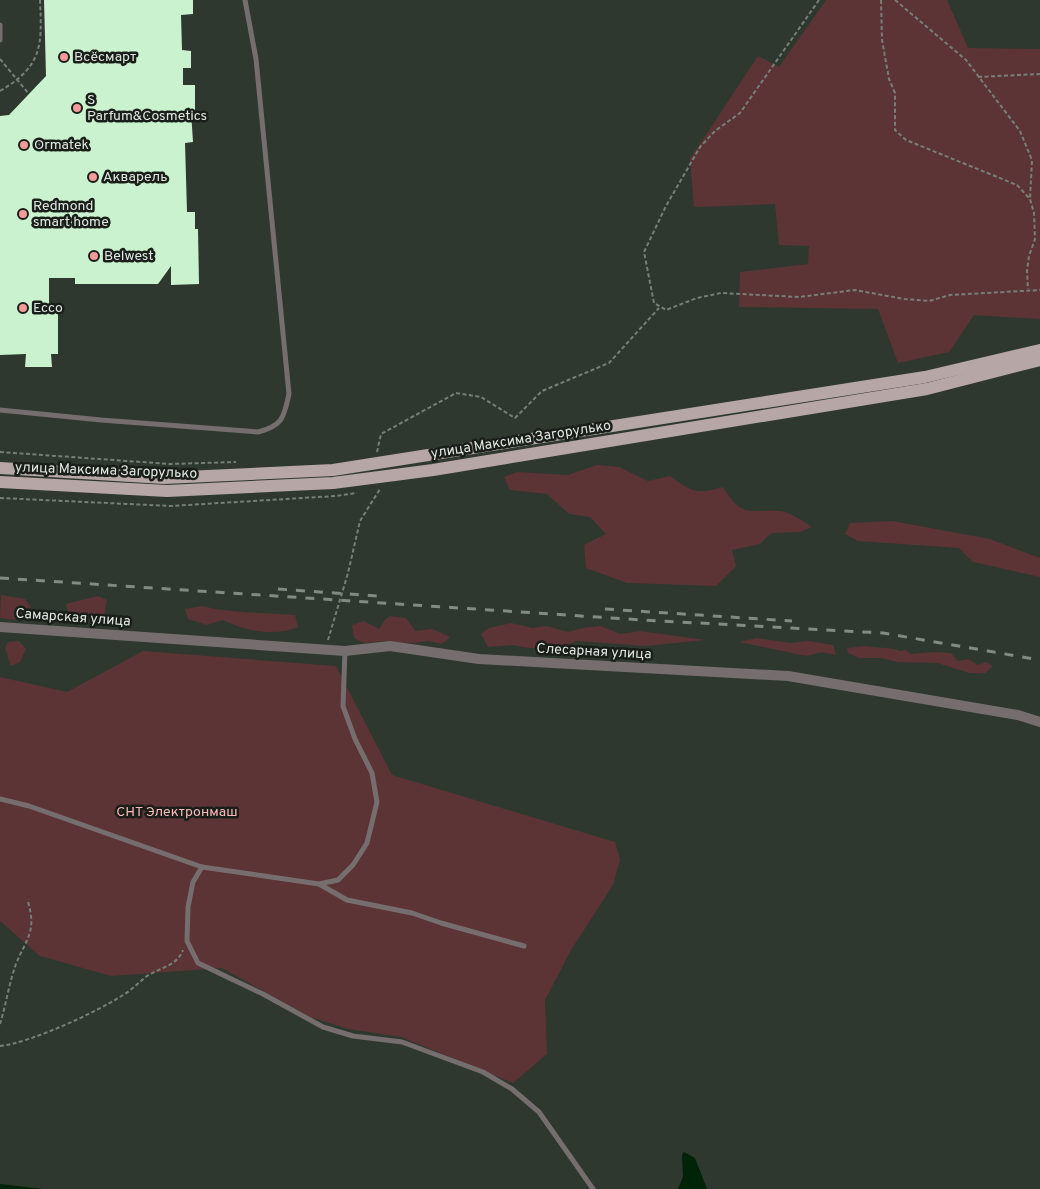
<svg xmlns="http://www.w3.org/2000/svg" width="1040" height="1189" viewBox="0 0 1040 1189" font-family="Overpass,sans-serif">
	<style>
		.green { fill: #5c3435 }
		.water { fill: #012308 }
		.building { fill: #caf2ce }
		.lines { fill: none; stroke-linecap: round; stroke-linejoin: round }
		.path { stroke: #777f78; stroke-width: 2; stroke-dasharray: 4 2.5; stroke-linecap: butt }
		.service { stroke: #766e6e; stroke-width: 5 }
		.minor { stroke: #766e6e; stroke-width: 10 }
		.primary { stroke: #b6a6a6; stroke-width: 12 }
		.rail { stroke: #828b83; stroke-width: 3; stroke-dasharray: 9 9; stroke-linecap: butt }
		.poi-dot { fill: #f59b9c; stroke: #191e19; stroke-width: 2 }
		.labels { text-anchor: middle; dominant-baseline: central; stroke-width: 5; stroke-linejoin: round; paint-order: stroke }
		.poi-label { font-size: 14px; fill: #dfe6e0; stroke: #191e19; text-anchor: start }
		.street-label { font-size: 14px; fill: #dfe6e0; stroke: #191e19 }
		.park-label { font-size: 14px; fill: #fababa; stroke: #191e19 }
	</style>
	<rect width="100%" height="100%" fill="#2e382f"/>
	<g class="green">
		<path d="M826,0H947L968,48L1040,49V319L974,315L949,352L898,363L878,309L739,307L740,272L808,264L809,246L779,245L775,204L694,207L690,159L758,56L779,67Z"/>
		<path d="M597,465L619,467L648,481L670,476C692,492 696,495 723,487C743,519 747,509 780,511C790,512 803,521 812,527L800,532L771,533L760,544L732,550L736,566L716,586L627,583L586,568L584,545L606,534L590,517L569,514L547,494L510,490L504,477L517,472L568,475Z"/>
		<path d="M892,521L990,539L1040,558V577L973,562L959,548L858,541L845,534L850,523Z"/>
		<path d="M1,595L25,599L31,607L15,620L0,618Z"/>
		<path d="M98,596L107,600L104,618L87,620L69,616L66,604Z"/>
		<path d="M202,606C232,614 263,612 295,615L298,627C275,637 245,631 223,620L207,625L188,619L185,609Z"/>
		<path d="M390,616L406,618L415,631L432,629L450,637L442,644L428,641L413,643L385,641L364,643L354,638L352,625L364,621L379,629L385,620Z"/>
		<path d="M511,623L533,628L547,626L568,632L583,628L601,626L620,634L640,631L705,640L645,646L577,641L558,648H529L513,645L488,647L481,634L489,628Z"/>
		<path d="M757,638L790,643L808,641L833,645L836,655L822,652L806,656L739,642Z"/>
		<path d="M19,641L26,649L20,662L11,666L5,648L8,642Z"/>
		<path d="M866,646C877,649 889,646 900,651L906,650L910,654L934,652L951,653L958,661L968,659L978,665L986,662L993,666L985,673H970L937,663L898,662L881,658H859L848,653L847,648Z"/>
		<path d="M143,651L336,666L392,775L615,842L620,860L613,885L571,950L545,1000L547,1054L513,1083L401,1037L349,1029L310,1017L222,968L111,976L40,956L0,921V677L67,692Z"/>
	</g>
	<g class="water">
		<path d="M684,1152L695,1158L707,1189H678L683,1177L682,1155Z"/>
		<path d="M0,1184L44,1189H0Z"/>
	</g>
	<path class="building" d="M44,0H193V14L181,15L182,50L191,51V68H183V85H195V110L191,111L193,142L185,143L187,212H195V229H198L199,284L171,285V266L158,284H75V278H49V313H58V354H51L52,367H25L26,354L0,355V116L9,115L46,76Z"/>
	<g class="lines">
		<g class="path">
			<path d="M819,0L740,113L715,131L700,147L666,206L644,252L654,303L666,310L697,298L721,293L799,297L855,290L904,299L929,301L950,295L1040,290"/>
			<path d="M881,0L882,40L889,79L895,93V130L906,140L1017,185L1030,199L1034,213L1035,239L1029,256L1027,271L1028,289"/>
			<path d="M895,0L966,60L1020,131L1032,160L1030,199"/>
			<path d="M0,59L29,94"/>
			<path d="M978,77L1040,74"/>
			<path d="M0,91C43,66 42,45 40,0"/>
			<path d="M0,452L170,464L236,462"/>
			<path d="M377,452L381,434L456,393L481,397L515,418L542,391L609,363L659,308"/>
			<path d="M0,498L171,506L335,496L357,493"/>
			<path d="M328,640L348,573L360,521L380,489"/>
			<path d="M0,1024C6,1005 9,983 16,964C26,939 37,932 28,902"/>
			<path d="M0,1046C30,1043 97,1012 123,995C132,990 139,982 147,976C161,967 177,966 183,950"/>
		</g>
		<g class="service">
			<path d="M0,25V40"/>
			<path d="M0,410L101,420L258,432C282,426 284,418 289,394L256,59L245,0"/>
			<path d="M0,799L29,806L202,867L319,884L338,880L353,865L367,843L377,802L372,773L355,739L343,706L345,651"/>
			<path d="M202,867L193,882L188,907L187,941L198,963L263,994L323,1027L353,1036L402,1042L483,1072L512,1089L539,1112L593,1189"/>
			<path d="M319,884L347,900L412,913L441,923L524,946"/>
		</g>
		<path class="minor" d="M0,627L345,651L390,646L479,659L788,676L1018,715L1040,722"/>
		<g class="primary">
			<path d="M0,468L164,478L333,470L925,377L1040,350"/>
			<path d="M0,482L167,491L333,483L433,470L927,389L1040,360"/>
		</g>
		<g class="rail">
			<path d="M0,578L643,620L883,633L1040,660"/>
			<path d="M278,589L378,596"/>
			<path d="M605,609L792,621"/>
		</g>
	</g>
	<g class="poi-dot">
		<circle cx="64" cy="57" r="5"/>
		<circle cx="77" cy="108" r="5"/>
		<circle cx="24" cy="145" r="5"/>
		<circle cx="93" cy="177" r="5"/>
		<circle cx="23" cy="214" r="5"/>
		<circle cx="94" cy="256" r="5"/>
		<circle cx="23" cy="308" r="5"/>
	</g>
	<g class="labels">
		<g class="poi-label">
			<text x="74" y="57">Всёсмарт</text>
			<text x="87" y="100">S<tspan x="87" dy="16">Parfum&amp;Cosmetics</tspan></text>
			<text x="34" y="145">Ormatek</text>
			<text x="103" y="177">Акварель</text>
			<text x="33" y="206">Redmond<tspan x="33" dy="16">smart home</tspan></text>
			<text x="104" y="256">Belwest</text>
			<text x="33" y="308">Ecco</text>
		</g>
		<g class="street-label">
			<text transform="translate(521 440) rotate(-9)">улица Максима Загорулько</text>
			<text transform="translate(106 471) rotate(2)">улица Максима Загорулько</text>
			<text transform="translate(73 618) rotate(4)">Самарская улица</text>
			<text transform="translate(594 652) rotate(3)">Слесарная улица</text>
		</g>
		<g class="park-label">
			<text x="177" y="812">СНТ Электронмаш</text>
		</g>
	</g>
</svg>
